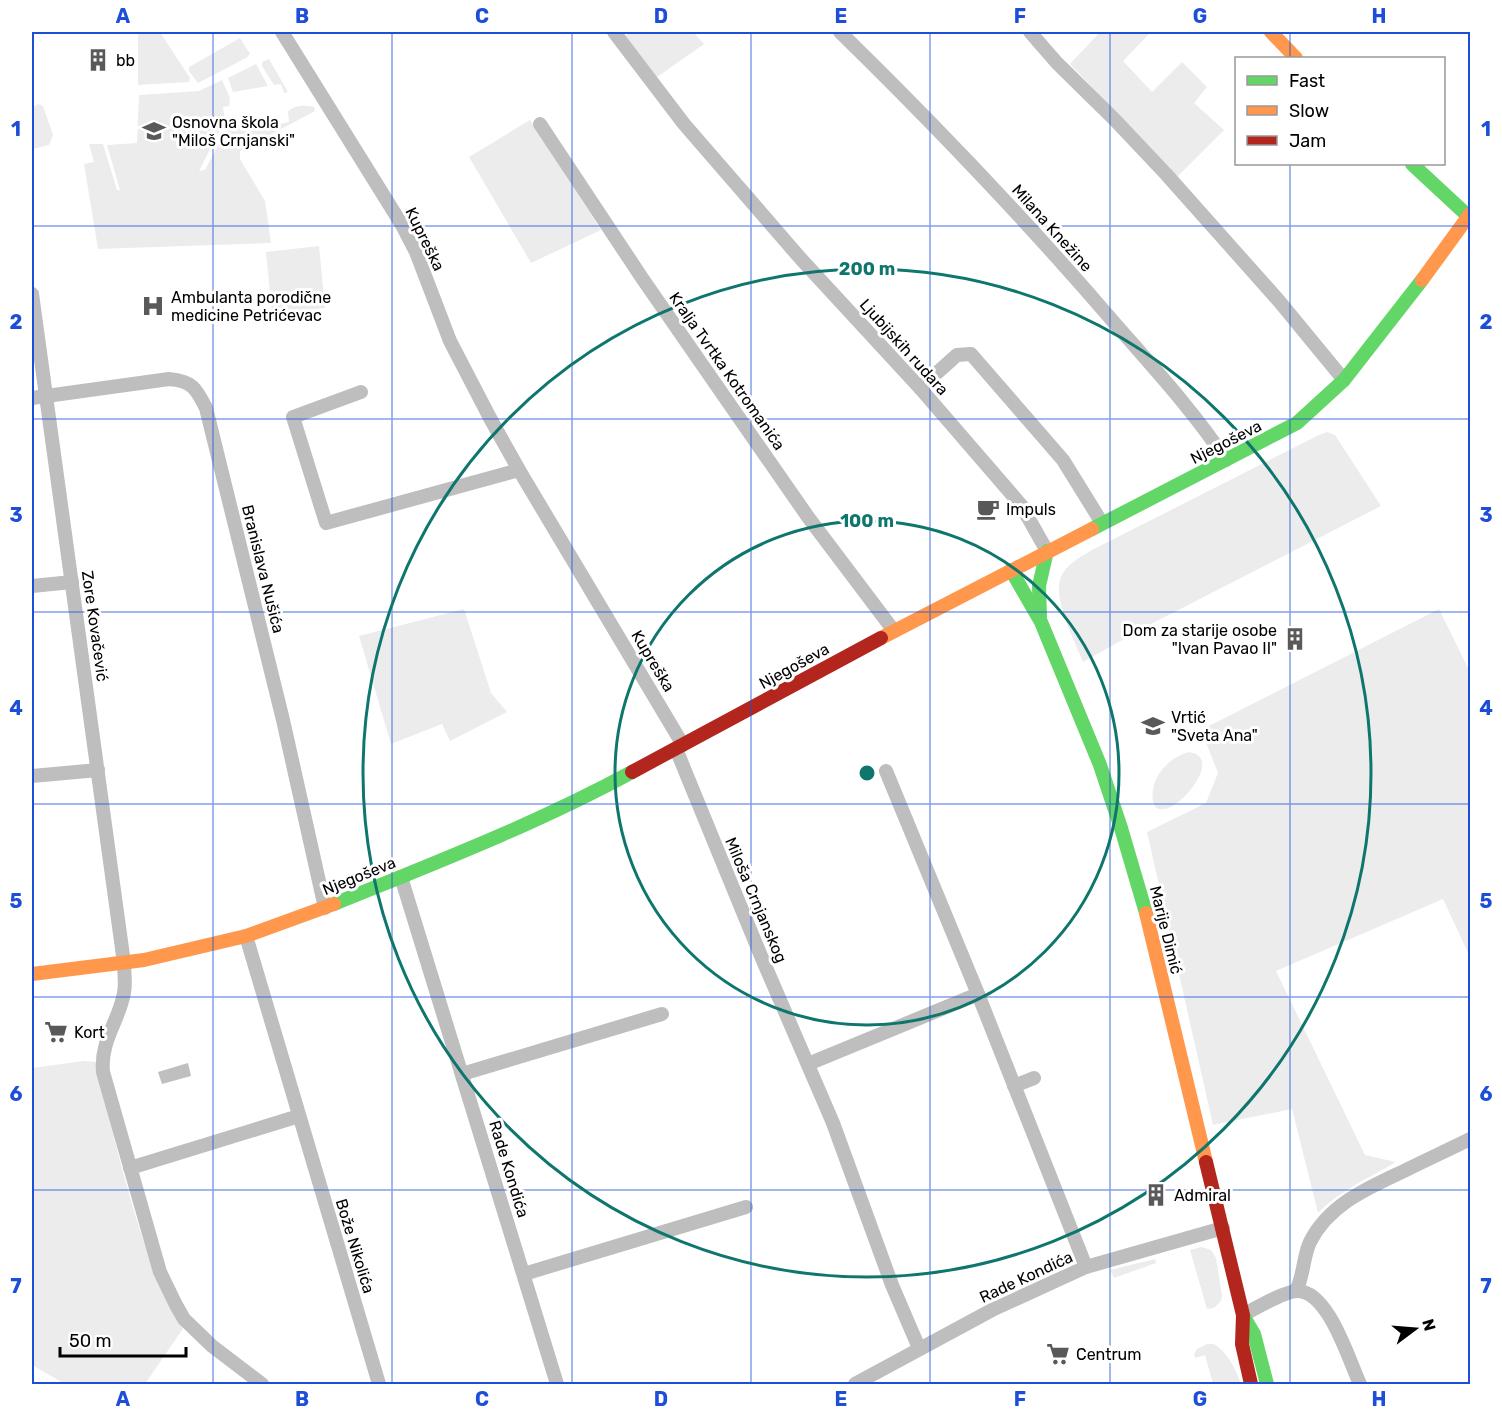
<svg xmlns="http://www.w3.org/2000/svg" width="1502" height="1416" viewBox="0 0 1502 1416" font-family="Rubik,sans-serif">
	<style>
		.green { fill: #ececec }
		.water { fill: #bfbfbf }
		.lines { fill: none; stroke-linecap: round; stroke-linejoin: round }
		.street { stroke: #bebebe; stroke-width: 14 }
		.fast { stroke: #63d668; stroke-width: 14 }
		.slow { stroke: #ff974d; stroke-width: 14 }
		.jam { stroke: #b3261e; stroke-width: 14 }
		.grid { fill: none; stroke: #1d4ed8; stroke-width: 1.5; stroke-opacity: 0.55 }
		.ring { fill: none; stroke: #0f766e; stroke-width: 3 }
		.labels { text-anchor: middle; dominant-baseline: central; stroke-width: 6; stroke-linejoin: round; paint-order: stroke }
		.poi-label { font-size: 16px; fill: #000; stroke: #fff; text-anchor: start }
		.street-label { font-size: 16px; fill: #000; stroke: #fff }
		.centre { fill: #0f766e; stroke: #fff; stroke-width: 3 }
		.ring-label { font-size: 18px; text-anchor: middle; font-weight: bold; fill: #0f766e; stroke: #fff; stroke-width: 6; stroke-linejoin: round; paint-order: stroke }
		.neatline { fill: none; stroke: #1d4ed8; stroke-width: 2 }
		.grid-label { font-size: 20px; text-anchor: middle; font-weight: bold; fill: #1d4ed8 }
	</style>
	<rect width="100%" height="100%" fill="#fff"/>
	<g class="green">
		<path d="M138,32H160L190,78L189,82L138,85Z"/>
		<path d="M631,32H693L704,44L657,77L625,36Z"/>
		<path d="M1100,32H1151L1123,61L1152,92L1182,62L1207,87L1194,103L1224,130L1177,177L1070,64Z"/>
		<path d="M240,38L250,54L246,58L198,83L189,71V67Z"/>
		<path d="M269,59L288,92L284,93L281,84L274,85L262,66V62Z"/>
		<path d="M256,64L268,86L233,92L228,78Z"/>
		<path d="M222,80L230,98L229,106L223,107L225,120L199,171L205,170L232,119L238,121L241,131L289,122L288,112C294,105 305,105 314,107L315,111L240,151V159L265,201L271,243L98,249L84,164L94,162L89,144H103L117,190H120L107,145L137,143L139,95L199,91Z"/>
		<path d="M38,104L43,106L53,135L49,145L33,149H32V108Z"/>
		<path d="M530,120L601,230L531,263L469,157Z"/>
		<path d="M319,246L325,308L272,313L266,252Z"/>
		<path d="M1327,432L1335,435L1381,506L1149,625L1083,662C1075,641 1049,593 1063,573C1069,563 1082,556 1092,550L1319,435Z"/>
		<path d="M464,609L491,693L507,712L450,741L442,724L391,744L359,636Z"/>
		<path d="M1439,609L1470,672V957L1443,899L1276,971L1365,1155L1396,1162C1369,1178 1339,1191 1318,1213L1292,1109L1213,1125L1147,832L1206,803L1218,773L1201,730Z"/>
		<path d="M1189,752C1222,757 1185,803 1168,808C1148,816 1151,788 1157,777C1165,764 1175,756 1189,752Z"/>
		<path d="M84,1061L96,1062C109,1118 122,1173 139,1227C151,1262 162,1297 184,1327L145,1384H65L32,1365V1068Z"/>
		<path d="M1202,1247L1211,1250L1216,1258L1222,1295L1221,1301L1214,1308L1207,1309L1190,1250Z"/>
		<path d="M1155,1259L1156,1263L1114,1278L1110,1270Z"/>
		<path d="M1207,1344H1214C1228,1353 1236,1369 1241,1384H1213L1205,1355L1195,1358L1194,1354L1197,1349Z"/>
	</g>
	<path class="water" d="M188,1063L191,1076L162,1084L158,1072Z"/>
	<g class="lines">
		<g class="street">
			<path d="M282,32L402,225L416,252L450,341L490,418L519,470L683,745"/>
			<path d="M614,32L684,124L801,259L920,388L1021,505L1047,551"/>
			<path d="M840,32C934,124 1025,219 1111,319C1150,364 1193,410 1226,460"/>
			<path d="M1030,32L1057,63L1114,119L1166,174L1279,301L1344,380"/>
			<path d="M540,124L642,278L808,517L894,631"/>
			<path d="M32,294L124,963C124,973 126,983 124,993C119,1021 100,1041 103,1072L160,1272L176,1305L184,1319L212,1346L262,1384"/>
			<path d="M920,388L957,355L971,354L1063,460L1102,523"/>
			<path d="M361,392L293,417L326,523L519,470"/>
			<path d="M32,398L169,379C192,381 196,388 206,408L283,720L325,908"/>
			<path d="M32,586L72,582"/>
			<path d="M676,749L761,956L833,1123L892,1285L919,1348"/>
			<path d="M886,771L978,994L1086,1267"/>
			<path d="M32,776L98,770"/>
			<path d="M401,877L557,1384"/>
			<path d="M246,936L379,1384"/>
			<path d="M808,1064L978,994"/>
			<path d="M462,1074L662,1014"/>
			<path d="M1014,1086L1034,1078"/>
			<path d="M130,1168L299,1116"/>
			<path d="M524,1274L746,1207"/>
			<path d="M1296,1291C1304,1275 1303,1257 1310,1242C1329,1204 1368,1188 1404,1171C1426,1160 1448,1150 1470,1139"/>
			<path d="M1243,1315C1254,1309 1287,1290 1298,1291C1329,1292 1349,1361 1360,1384"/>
			<path d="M855,1384L992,1310L1086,1267L1223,1228"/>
		</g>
		<g class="fast">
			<path d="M1412,164L1468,216"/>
			<path d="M1092,529L1297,423L1344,380L1422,280"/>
			<path d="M1011,570L1041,622L1100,765L1121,828L1146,913"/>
			<path d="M1040,617L1039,586L1047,551"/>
			<path d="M334,904C435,863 536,824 632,772"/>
			<path d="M1244,1317L1254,1334L1267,1384"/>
		</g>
		<g class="slow">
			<path d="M1271,32L1296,58"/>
			<path d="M1422,280L1470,214"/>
			<path d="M881,638L1092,529"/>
			<path d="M1146,913L1206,1162"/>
			<path d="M32,974L144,960L246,936L334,904"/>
		</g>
		<g class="jam">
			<path d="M632,772L881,638"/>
			<path d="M1206,1162L1243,1315L1242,1344L1251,1384"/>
		</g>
	</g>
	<path class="grid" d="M213,32V1384M392,32V1384M572,32V1384M751,32V1384M930,32V1384M1110,32V1384M1290,32V58M1290,164V1384M32,226H1470M32,419H1470M32,612H1470M32,804H1470M32,997H1470M32,1190H1470"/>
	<g class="ring">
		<circle cx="867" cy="773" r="252"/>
		<circle cx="867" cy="773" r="504"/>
	</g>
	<defs>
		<g id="building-bare" transform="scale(1.8)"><path d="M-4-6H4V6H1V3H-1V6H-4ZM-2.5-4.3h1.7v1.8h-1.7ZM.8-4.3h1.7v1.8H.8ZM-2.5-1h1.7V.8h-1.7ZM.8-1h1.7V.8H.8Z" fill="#595959" stroke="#fff" stroke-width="2.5" paint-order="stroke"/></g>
		<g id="school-bare" transform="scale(1.8)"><path d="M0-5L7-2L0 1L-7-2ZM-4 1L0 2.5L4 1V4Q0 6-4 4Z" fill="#595959" stroke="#fff" stroke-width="2.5" paint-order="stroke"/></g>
		<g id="hospital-bare" transform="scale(1.8)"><path d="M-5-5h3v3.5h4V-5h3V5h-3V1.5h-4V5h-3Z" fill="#595959" stroke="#fff" stroke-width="2.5" paint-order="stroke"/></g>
		<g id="cafe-bare" transform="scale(1.8)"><path d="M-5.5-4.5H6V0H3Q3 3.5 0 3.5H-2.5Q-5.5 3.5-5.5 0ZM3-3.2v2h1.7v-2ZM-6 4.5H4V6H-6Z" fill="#595959" stroke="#fff" stroke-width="2.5" paint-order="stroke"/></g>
		<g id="supermarket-bare" transform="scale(1.8)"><path d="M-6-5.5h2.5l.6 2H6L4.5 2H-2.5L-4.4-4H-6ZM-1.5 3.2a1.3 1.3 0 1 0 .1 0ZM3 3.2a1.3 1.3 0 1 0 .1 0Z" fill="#595959" stroke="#fff" stroke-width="2.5" paint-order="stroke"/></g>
	</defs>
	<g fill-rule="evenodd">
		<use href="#building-bare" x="98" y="60"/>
		<use href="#school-bare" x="154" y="131"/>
		<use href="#hospital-bare" x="153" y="306"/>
		<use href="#cafe-bare" x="988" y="509"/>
		<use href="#building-bare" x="1295" y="639"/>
		<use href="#school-bare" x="1153" y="726"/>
		<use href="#supermarket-bare" x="56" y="1032"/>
		<use href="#building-bare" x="1156" y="1195"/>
		<use href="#supermarket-bare" x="1058" y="1354"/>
	</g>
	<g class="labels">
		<g class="poi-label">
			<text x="116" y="60">bb</text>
			<text x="172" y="122">Osnovna škola<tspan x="172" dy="18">"Miloš Crnjanski"</tspan></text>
			<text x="171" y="297">Ambulanta porodične<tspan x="171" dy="18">medicine Petrićevac</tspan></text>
			<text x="1006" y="509">Impuls</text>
			<text x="1277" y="630" text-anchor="end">Dom za starije osobe<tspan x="1277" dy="18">"Ivan Pavao II"</tspan></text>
			<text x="1171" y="717">Vrtić<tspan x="1171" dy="18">"Sveta Ana"</tspan></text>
			<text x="74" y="1032">Kort</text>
			<text x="1174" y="1195">Admiral</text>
			<text x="1076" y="1354">Centrum</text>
		</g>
		<g class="street-label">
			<text transform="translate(1052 228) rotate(48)">Milana Knežine</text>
			<text transform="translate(425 239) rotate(64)">Kupreška</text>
			<text transform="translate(904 347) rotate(48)">Ljubijskih rudara</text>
			<text transform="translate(727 371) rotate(55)">Kralja Tvrtka Kotromanića</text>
			<text transform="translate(1226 442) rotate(-27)">Njegoševa</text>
			<text transform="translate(263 569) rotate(76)">Branislava Nušića</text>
			<text transform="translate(95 626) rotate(82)">Zore Kovačević</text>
			<text transform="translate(653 661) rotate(59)">Kupreška</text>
			<text transform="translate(794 666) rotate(-29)">Njegoševa</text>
			<text transform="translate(359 876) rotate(-22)">Njegoševa</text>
			<text transform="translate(756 900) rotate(67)">Miloša Crnjanskog</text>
			<text transform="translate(1166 930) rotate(76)">Marije Dimić</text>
			<text transform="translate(509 1169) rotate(73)">Rade Kondića</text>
			<text transform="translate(355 1246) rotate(73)">Bože Nikolića</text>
			<text transform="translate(1026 1277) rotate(-25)">Rade Kondića</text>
		</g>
	</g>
	<circle cx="867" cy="773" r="9" class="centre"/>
	<g class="ring-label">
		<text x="867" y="275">200 m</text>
		<text x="867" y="527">100 m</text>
	</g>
	<rect width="1502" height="1416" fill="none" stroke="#ffffff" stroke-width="66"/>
	<rect x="1235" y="57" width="210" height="108" fill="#ffffff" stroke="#999999" stroke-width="1.5"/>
	<rect x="1247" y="76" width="30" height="9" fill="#63d668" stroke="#999999" stroke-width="1.5"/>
	<text x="1289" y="87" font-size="18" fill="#000000">Fast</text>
	<rect x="1247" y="106" width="30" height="9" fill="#ff974d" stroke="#999999" stroke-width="1.5"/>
	<text x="1289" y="117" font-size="18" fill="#000000">Slow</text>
	<rect x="1247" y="136" width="30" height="9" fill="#b3261e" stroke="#999999" stroke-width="1.5"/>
	<text x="1289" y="147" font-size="18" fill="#000000">Jam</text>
	<g transform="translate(1415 1329) rotate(74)" stroke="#ffffff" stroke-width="4.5" paint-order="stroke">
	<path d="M0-4.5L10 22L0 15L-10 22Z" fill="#000000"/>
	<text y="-9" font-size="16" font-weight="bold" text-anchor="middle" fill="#000000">N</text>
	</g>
	<path d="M60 1347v9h126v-9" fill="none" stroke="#000000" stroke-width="3"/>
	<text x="69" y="1347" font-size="18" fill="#000000" stroke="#ffffff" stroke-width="4.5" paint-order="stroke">50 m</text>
	<rect x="33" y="33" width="1436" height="1350" class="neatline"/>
	<g class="grid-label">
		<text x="123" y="23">A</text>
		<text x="302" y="23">B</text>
		<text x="482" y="23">C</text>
		<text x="661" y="23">D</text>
		<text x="841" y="23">E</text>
		<text x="1020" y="23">F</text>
		<text x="1200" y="23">G</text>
		<text x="1379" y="23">H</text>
		<text x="16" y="136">1</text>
		<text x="1486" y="136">1</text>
		<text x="16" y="329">2</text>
		<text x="1486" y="329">2</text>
		<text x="16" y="522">3</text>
		<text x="1486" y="522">3</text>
		<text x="16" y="715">4</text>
		<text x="1486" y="715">4</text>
		<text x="16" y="908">5</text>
		<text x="1486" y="908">5</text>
		<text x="16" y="1101">6</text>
		<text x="1486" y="1101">6</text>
		<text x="16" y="1293">7</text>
		<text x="1486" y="1293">7</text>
		<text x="123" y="1406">A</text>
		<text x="302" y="1406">B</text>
		<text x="482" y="1406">C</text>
		<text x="661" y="1406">D</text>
		<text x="841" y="1406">E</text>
		<text x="1020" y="1406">F</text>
		<text x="1200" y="1406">G</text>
		<text x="1379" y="1406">H</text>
	</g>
</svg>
